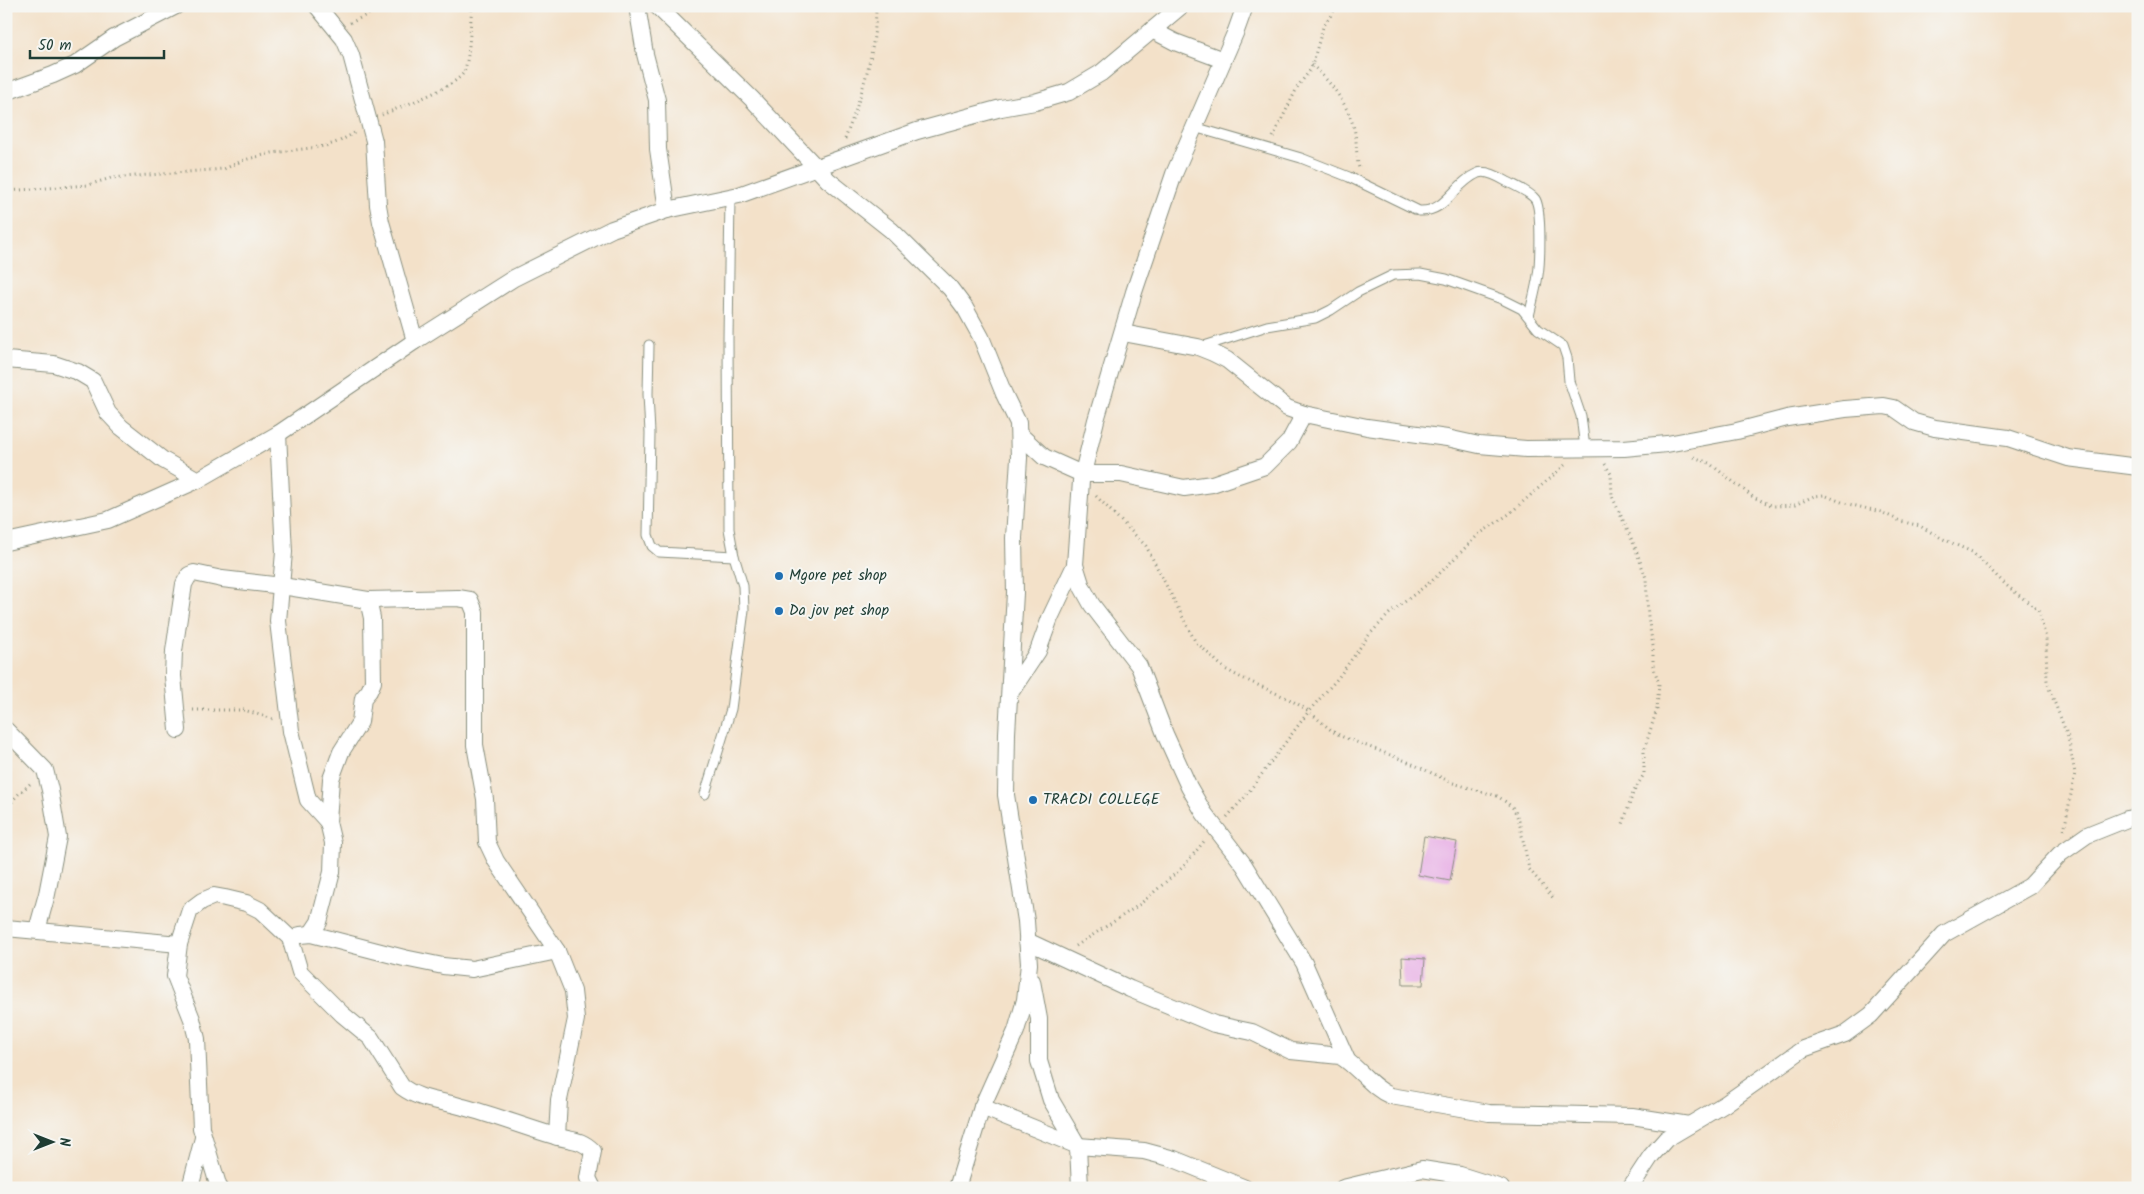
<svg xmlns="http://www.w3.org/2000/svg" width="2144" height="1194" viewBox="0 0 2144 1194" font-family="Kalam,sans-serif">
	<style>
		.building { fill: #e7aae5 }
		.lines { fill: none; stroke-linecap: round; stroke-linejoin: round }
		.lane-casing { stroke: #898f7e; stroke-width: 11 }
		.street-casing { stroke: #898f7e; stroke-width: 18 }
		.path { stroke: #898f7e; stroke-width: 3; stroke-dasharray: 1 4; stroke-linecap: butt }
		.lane { stroke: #fff; stroke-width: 9 }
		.street { stroke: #fff; stroke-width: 16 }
		.poi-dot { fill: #1f6fb2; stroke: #f6f6f2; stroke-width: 2 }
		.labels { text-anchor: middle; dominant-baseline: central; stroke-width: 4; stroke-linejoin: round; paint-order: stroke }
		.poi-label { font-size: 15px; fill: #1f3d34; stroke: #f6f6f2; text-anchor: start }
	</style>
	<rect width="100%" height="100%" fill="#f6f6f2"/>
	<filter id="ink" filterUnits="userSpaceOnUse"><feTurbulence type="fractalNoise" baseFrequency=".02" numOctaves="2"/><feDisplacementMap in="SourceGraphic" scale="10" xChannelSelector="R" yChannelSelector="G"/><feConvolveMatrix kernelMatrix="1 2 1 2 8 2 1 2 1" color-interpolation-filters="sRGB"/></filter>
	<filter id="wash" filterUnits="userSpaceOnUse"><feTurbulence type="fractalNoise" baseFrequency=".0096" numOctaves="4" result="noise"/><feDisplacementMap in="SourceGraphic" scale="20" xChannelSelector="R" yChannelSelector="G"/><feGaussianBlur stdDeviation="1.12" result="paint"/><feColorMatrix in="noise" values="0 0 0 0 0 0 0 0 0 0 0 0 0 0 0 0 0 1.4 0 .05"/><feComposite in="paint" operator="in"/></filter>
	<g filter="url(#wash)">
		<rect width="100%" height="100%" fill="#f3e1c9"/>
		<g id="blocks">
			<g class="building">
				<path d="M1424,836L1457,842L1450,881L1418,875Z"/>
				<path d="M1402,957L1425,959L1423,985H1403Z"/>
			</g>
		</g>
	</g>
	<g filter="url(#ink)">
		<use href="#blocks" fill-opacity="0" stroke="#898f7e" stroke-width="1"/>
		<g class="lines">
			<g class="lane-casing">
				<g id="lane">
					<path d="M1194,127L1301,158L1349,177L1419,211C1446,213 1454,183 1478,173C1486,170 1499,177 1506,181C1515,186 1530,192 1535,199C1542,208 1540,263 1538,275C1536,289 1532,303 1529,316"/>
					<path d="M649,345L648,394L650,433L648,535L652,546L659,552L734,556"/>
					<path d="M1201,347L1267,326L1315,318L1331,310L1358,292L1393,275L1420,274L1446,279L1502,299L1522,309L1538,329L1563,346L1567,358L1569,381L1581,416L1585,448"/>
					<path d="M705,794L731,709L744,610L743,586L734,556L729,529L728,339L730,197"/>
				</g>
			</g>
			<g class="street-casing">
				<g id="street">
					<path d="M317,6L344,39L351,55L374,141L378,205L381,222L415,341"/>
					<path d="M637,6L645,54L657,100L658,149L667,210"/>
					<path d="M657,6L752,99L828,180L891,230L950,288L965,308L981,337L1004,394L1018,423L1019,458L1014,538L1015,593L1007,733L1006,795L1026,921L1029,964L1025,1000L1016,1031L982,1107L957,1188"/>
					<path d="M1245,6L1236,31L1174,174L1134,292L1096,420L1081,481L1075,565L1082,587L1092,605L1139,666L1165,734L1189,787L1204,813L1244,865L1304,963L1347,1060"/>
					<path d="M1152,30L1175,42L1223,60"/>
					<path d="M6,92L53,75L75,65L114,38L176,6"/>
					<path d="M1123,333L1198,347L1213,353L1227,360L1287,408L1304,414L1367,427L1447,438L1479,445L1526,449L1624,448L1667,444L1737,431L1787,418L1845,409L1884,406L1894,408L1914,422L1935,428L2008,438L2068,458L2138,467"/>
					<path d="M6,360L54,364L78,372L93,381L108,413L121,427L163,460L198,480"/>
					<path d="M278,434L284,552L278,621L291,731L308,800L328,822"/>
					<path d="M1020,435L1044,457L1082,474H1121L1184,488L1212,484L1265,466L1289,442L1304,414"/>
					<path d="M6,542L108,520L198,480L278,434L415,341L514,278L612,229L667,210L739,195L917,131L1001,108L1035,102L1069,92L1101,73L1181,6"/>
					<path d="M1010,693L1038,651L1050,618L1075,565"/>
					<path d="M6,730L45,770L50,790L58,837L47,894L37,930"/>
					<path d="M178,730L173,676L174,651L184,584L189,575L194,573L222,579L282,586L368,600L458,598L470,600L475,612V745L485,799L487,842L496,861L557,951L573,991L576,1019L559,1100L557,1137"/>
					<path d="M6,928L179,944"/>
					<path d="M311,934L319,922L332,872L333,843L328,822L331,779L341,752L360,722L363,698L369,691L373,682L372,618L368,600"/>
					<path d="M300,935L311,934L404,958L443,966L472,969L557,951"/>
					<path d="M1027,941L1130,989L1214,1024L1252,1032L1291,1051L1340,1056C1359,1067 1370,1087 1391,1096L1489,1113L1632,1116L1689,1125"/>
					<path d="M1032,981L1039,1019V1061L1051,1100L1078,1146L1080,1188"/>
					<path d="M982,1107L1078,1146L1144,1151L1174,1159L1245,1188"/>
					<path d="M190,1188L203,1138"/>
					<path d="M219,1188L201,1128L197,1039L192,1019L175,976L179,944L190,910L202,901L214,896L225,898L246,903L260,910L290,938L300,972L342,1014L371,1038L402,1087C421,1101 441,1100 463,1107C494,1115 524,1127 555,1136C571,1141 580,1138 593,1151L588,1178L593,1188"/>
					<path d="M1343,1188L1422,1169L1460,1175L1501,1188"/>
					<path d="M1630,1188L1651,1156L1666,1139L1725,1104L1803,1049L1845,1034L1871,1015L1944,934L2030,886L2060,854L2087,835L2127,819L2138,817"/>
				</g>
			</g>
			<g class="path">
				<path d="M350,23L385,6"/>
				<path d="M1312,65C1331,82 1350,107 1355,133C1357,145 1356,157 1359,168"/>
				<path d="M382,115C401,106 455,88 464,72C470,58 470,23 472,6"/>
				<path d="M1273,137L1298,86L1311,69L1323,27L1337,6"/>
				<path d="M845,139C861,97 876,52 876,6"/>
				<path d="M6,191L88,185L111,178L224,169L244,160L272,153L326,146L340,141L356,132"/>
				<path d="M1694,457L1709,463L1753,497L1773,506L1795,505L1814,496L1824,495L1844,503L1881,512L1900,521L1920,526L1943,539L1972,552L2006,585L2038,610L2046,638L2047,683L2068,737L2075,773L2064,831"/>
				<path d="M1605,464L1611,474L1612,496L1635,547L1646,578L1648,617L1653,646V665L1659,684L1657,709L1644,750V774L1633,793L1623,824"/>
				<path d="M1096,496L1146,546L1195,641L1225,669L1240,677L1289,699L1306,709L1332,731L1343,737L1406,761L1453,783L1497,796L1506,802L1514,809L1519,821L1529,869L1554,899"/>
				<path d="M193,710H244L273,719"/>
				<path d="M6,816C10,799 20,793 32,782"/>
				<path d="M1227,817L1244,798L1309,711L1338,678L1369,635L1389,614L1434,579L1478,535L1509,514L1565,465"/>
				<path d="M1076,946L1139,905L1183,867L1206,839"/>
			</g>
			<use href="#lane" class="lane"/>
			<use href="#street" class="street"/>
		</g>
	</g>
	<g class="poi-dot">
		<circle cx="779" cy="576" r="5"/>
		<circle cx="779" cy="611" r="5"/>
		<circle cx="1033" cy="800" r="5"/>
	</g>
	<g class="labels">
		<g class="poi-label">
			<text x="789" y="576">Mgore pet shop</text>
			<text x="789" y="611">Da jov pet shop</text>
			<text x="1043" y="800">TRACDI COLLEGE</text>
		</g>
	</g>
	<rect width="2144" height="1194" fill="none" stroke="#f6f6f2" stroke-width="25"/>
	<g transform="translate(52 1142) rotate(90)" stroke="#f6f6f2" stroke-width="4" paint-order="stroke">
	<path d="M0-4L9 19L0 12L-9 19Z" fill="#1f3d34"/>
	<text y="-8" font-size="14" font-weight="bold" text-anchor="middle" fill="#1f3d34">N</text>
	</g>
	<path d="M30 50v8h134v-8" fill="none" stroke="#1f3d34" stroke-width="2.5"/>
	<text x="38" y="50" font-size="15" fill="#1f3d34" stroke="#f6f6f2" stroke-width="4" paint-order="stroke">50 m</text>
</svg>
